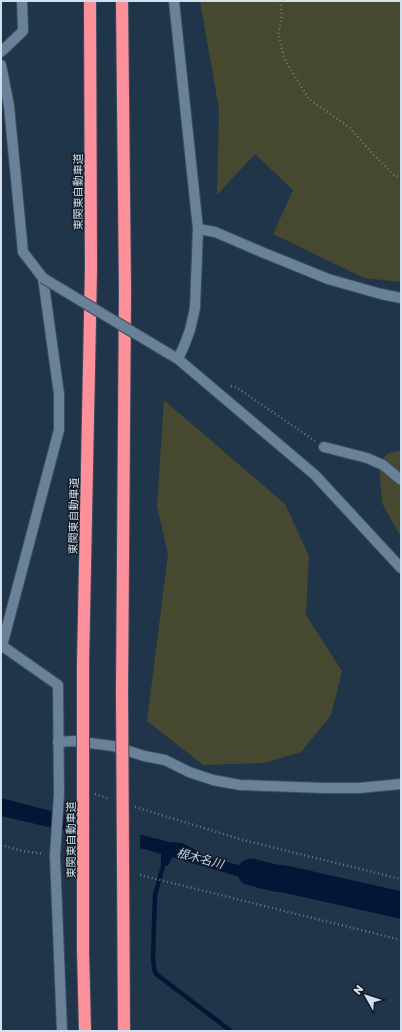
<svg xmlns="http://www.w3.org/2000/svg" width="402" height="1032" viewBox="0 0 402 1032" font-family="'Golos Text','Noto Sans JP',sans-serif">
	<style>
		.green { fill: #46492f }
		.water { fill: #041635 }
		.pier { fill: #20344a }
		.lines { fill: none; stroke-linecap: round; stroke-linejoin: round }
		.stream { stroke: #041635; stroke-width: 4.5 }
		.river { stroke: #041635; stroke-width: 27 }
		.minor-casing { stroke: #3d4f60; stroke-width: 12 }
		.highway-casing { stroke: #3d4f60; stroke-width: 14 }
		.path { stroke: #697a8c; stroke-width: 2.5; stroke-dasharray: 1 3; stroke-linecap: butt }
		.minor { stroke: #6a819a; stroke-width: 10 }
		.highway { stroke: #fd909a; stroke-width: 12 }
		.minor-bridge-casing { stroke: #3d4f60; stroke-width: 12; stroke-linecap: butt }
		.highway-bridge-casing { stroke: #3d4f60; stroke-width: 14; stroke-linecap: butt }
		.minor-bridge { stroke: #6a819a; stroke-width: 10 }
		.highway-bridge { stroke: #fd909a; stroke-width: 12 }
		.labels { text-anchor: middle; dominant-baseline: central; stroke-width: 3; stroke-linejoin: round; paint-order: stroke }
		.street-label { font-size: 11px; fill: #d2dfed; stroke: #131b25 }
		.water-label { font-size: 12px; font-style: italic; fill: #bdd4f9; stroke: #131b25 }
	</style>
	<rect width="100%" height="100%" fill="#20344a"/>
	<g class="green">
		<path d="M200,1H401V282L364,278L273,234L293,190L255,154L217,195L219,109Z"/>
		<path d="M164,400L285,504L309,556L306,615L342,671L331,715L301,752L264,763L203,765L147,721L168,554L157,506Z"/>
		<path d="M401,450V537L382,503L379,464L387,454Z"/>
	</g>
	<path class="water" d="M1,798L169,842L182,843L192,848L205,857L294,878L276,885L247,879L172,857L168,866L161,864V854L144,849L1,816Z"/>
	<path class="pier" d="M65,813L140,833V850L65,833Z"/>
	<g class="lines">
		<path class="stream" d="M165,859L155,895L153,958L154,968L156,974L231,1031"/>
		<path class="river" d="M251,872L275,878L285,879L401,905"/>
		<g class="minor-casing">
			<g id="minor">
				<path d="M174,1L198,229L195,308L190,330L184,346L178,359"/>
				<path d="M1,52L23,31L22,1"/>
				<path d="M1,65L9,106L23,252L43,278L59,394V430L2,646"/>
				<path d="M198,229L215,232L264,253L328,279L381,294L401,298"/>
				<path d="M161,349L178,359L315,475L401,568"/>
				<path d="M324,447L367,458L383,465L401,480"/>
				<path d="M1,645L58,685L59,794L55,856L62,1031"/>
				<path d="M58,742L73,741L113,746L144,756L165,760L189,772L213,780L240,785L323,788H359L401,784"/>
			</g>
		</g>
		<g class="highway-casing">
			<g id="highway">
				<path d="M122,1L125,291L122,692"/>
				<path d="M83,665L91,269L90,1"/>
			</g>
		</g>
		<g class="path">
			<path d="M280,1L282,16L278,34L285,60L309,99L350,128L373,154L394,175L401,178"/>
			<path d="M231,386L236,387L315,441"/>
			<path d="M95,794L109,799"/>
			<path d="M135,807L243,840L401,879"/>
			<path d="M1,845L23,851L44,854"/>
			<path d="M140,875L401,940"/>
		</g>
		<use href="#minor" class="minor"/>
		<use href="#highway" class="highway"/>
		<g class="minor-bridge-casing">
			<path id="minor-bridge" d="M43,278L161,349"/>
		</g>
		<g class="highway-bridge-casing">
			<g id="highway-bridge">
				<path d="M83,665V950L85,1031"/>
				<path d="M122,692L124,1031"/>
			</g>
		</g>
		<use href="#minor-bridge" class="minor-bridge"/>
		<use href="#highway-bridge" class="highway-bridge"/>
	</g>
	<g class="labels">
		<g class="street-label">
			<text transform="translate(77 192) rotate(-90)">東関東自動車道</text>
			<text transform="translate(73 516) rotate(-89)">東関東自動車道</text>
			<text transform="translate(70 840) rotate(-90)">東関東自動車道</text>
		</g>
		<g class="water-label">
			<text transform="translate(200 858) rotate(15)">根木名川</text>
		</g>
	</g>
	<rect width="402" height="1032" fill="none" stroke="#d2dfed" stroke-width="4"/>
	<g transform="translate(366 996) rotate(309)" stroke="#131b25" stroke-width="3" paint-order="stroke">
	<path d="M0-3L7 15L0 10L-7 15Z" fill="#d2dfed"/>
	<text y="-6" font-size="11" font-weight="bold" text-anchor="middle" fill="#d2dfed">N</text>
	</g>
</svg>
